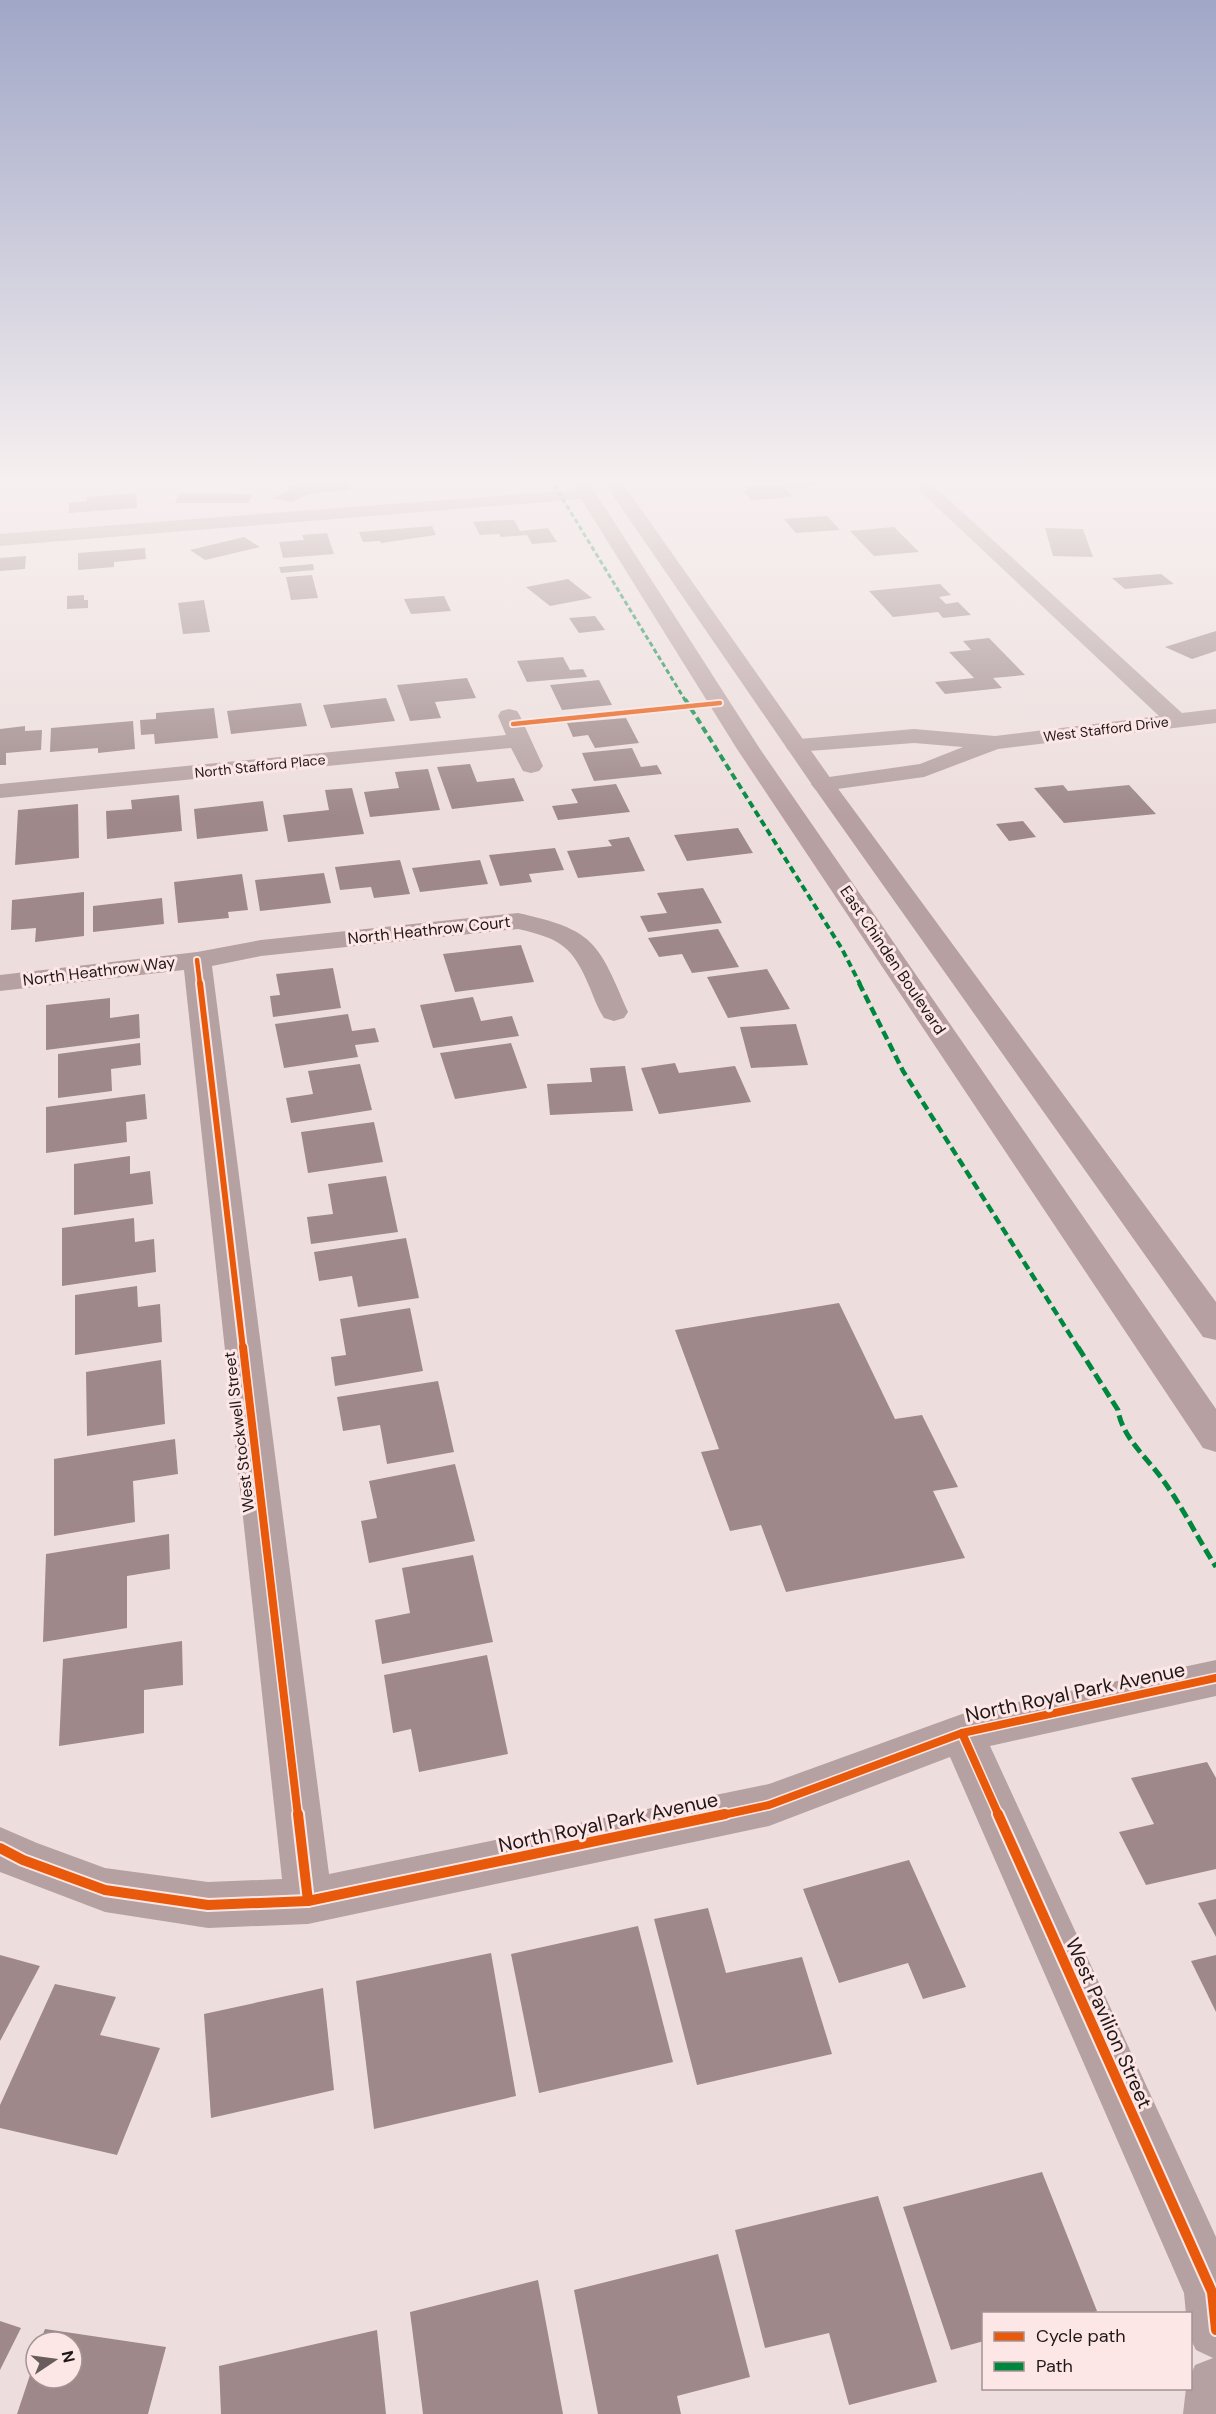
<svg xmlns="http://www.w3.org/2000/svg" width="1216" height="2414" viewBox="0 0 1216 2414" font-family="'DM Sans',sans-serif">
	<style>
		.building { fill: #9e8889 }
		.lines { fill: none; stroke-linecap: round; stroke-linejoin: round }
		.minor { fill: #b5a1a1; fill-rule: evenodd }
		.major { fill: #b7a0a1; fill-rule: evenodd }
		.quiet-far3 { stroke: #00873e; stroke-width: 3; stroke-dasharray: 5 3; stroke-linecap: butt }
		.quiet-far2 { stroke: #00873e; stroke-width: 4; stroke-dasharray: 7 4; stroke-linecap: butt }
		.quiet-far1 { stroke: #00873e; stroke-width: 4.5; stroke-dasharray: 9 4.5; stroke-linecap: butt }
		.quiet { stroke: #00873e; stroke-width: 5; stroke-dasharray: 11 5; stroke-linecap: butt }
		.cycleway-far3-casing { stroke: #fce6e6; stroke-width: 8 }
		.cycleway-far2-casing { stroke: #fce6e6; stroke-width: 10 }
		.cycleway-far1-casing { stroke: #fce6e6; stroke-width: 11 }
		.cycleway-casing { stroke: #fce6e6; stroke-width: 14 }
		.cycleway-far3 { stroke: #e8590c; stroke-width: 4.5 }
		.cycleway-far2 { stroke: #e8590c; stroke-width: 6 }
		.cycleway-far1 { stroke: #e8590c; stroke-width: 8 }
		.cycleway { stroke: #e8590c; stroke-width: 10 }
		.labels { text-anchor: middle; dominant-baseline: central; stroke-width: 6; stroke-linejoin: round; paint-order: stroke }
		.far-street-label { font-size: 14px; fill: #201717; stroke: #fce6e6 }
		.street-label { font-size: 16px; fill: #201717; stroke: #fce6e6 }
		.near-street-label { font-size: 20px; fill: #201717; stroke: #fce6e6 }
	</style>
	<rect width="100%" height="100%" fill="#eddedd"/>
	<g class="building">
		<path d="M801,478H842L846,482L786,489L793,497L751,500L743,491L747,490L744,487L784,484L782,481L802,480Z"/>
		<path d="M310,482L320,484L348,482L351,490L312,493L292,502L272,498L289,491L288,487L296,483Z"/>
		<path d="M136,493L137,508L69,513V503L87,501V497Z"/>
		<path d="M180,493L253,494L248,503H175Z"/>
		<path d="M827,516L840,530L796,533L784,519Z"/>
		<path d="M503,520H514L520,531L548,528L557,542L532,544L527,535L501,537L499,534L480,535L473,522Z"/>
		<path d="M432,526L436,535L381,543L380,541L363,542L359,532Z"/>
		<path d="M894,527L919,552L874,556L850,531Z"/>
		<path d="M1045,528L1083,529L1093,557L1053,556Z"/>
		<path d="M327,533L334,554L283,558L279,542L304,540L302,535Z"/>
		<path d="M244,537L260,547L205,560L190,550Z"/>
		<path d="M145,548L146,559L114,562V567L78,570V553Z"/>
		<path d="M26,556L25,569L0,571V558Z"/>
		<path d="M313,564L314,570L281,573L279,567Z"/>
		<path d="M1161,574L1174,584L1125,589L1112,578Z"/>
		<path d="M312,575L318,598L291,600L286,577Z"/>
		<path d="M568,579L592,598L550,606L526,587Z"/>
		<path d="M940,584L951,595L939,597L946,604L958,602L971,615L943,618L938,612L893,617L869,591Z"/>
		<path d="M84,595V600H88V608L67,609V596Z"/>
		<path d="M444,596L451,611L411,614L404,599Z"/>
		<path d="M204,600L210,632L183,634L178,603Z"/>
		<path d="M595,616L605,630L579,633L569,618Z"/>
		<path d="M1216,631V651L1192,659L1165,647Z"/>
		<path d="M989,638L1025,675L993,678L1002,688L945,694L935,682L974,678L949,652L971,650L963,641Z"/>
		<path d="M563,657L570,670L583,669L587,677L527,682L517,661Z"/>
		<path d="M467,678L476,698L435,702L441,718L410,721L397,685Z"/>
		<path d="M599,680L612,705L562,710L550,685Z"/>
		<path d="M386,698L395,721L331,728L323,705Z"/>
		<path d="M301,703L307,726L231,734L227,711Z"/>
		<path d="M214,708L218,738L155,744L154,734L141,735L140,720L156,719V713Z"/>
		<path d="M626,718L639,743L595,748L588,735L573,737L567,723Z"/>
		<path d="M133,721L135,749L98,753V748L50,752L51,728Z"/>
		<path d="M25,726V731L42,730L41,750L6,753V765H0V729Z"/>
		<path d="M632,748L641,767L657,765L662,774L594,781L582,753Z"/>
		<path d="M470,764L477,782L514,778L524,801L452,809L437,767Z"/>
		<path d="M428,769L440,810L370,817L364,792L399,788L395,772Z"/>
		<path d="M616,784L630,812L558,820L552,806L578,803L571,789Z"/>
		<path d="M1063,785L1068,791L1129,785L1156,814L1064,823L1034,788Z"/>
		<path d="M352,788L364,834L288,842L283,815L329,810L325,790Z"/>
		<path d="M179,795L182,831L107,839L106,811L132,809L131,800Z"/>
		<path d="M263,801L268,831L197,839L194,809Z"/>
		<path d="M78,804L79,858L15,865L18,810Z"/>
		<path d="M1023,821L1036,837L1009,841L996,824Z"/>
		<path d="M738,828L753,853L687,861L674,835Z"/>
		<path d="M629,837L645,871L578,878L567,851L612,846L608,840Z"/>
		<path d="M555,848L564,870L529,874L532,882L500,886L489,855Z"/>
		<path d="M400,860L410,894L374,898L371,887L340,890L335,867Z"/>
		<path d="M480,860L488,884L420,892L412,868Z"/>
		<path d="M324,873L331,903L260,911L255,880Z"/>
		<path d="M242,874L248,910L228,912L229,918L178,923L174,882Z"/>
		<path d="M703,888L722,923L648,932L640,916L667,913L657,893Z"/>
		<path d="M84,892V936L35,942L36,928L11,930L12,900Z"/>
		<path d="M162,898L164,924L93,932V906Z"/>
		<path d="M718,929L739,967L692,973L682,954L659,957L648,938Z"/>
		<path d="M521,945L534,982L455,992L443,954Z"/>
		<path d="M333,968L341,1008L273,1017L270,996L280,995L276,974Z"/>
		<path d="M767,969L790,1009L728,1018L707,977Z"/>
		<path d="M473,997L481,1021L512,1016L519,1036L433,1048L420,1005Z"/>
		<path d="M110,998V1018L139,1014L140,1038L46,1050V1005Z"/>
		<path d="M348,1014L352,1031L375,1028L379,1042L355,1045L358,1057L284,1068L275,1024Z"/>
		<path d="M796,1024L808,1065L751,1068L740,1027Z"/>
		<path d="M140,1043L141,1065L111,1069L112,1091L58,1098V1054Z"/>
		<path d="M511,1043L527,1088L455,1099L440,1053Z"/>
		<path d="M675,1063L679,1073L735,1066L751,1102L659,1114L641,1068Z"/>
		<path d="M360,1064L372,1110L291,1123L286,1098L313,1094L308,1071Z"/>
		<path d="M625,1066L633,1111L550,1115L547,1084L592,1082L590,1068Z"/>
		<path d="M145,1094L147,1119L126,1122L127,1142L46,1153V1107Z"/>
		<path d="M374,1122L383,1162L308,1173L301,1132Z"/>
		<path d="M130,1156V1174L150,1171L153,1204L74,1215V1164Z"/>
		<path d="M386,1176L398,1232L311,1244L307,1217L333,1214L328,1184Z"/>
		<path d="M134,1218L135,1242L154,1239L156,1272L62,1286V1228Z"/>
		<path d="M406,1238L419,1298L358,1307L352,1276L319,1281L314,1252Z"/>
		<path d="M137,1286L138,1307L160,1304L162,1342L75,1355V1295Z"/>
		<path d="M839,1303L895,1419L922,1415L958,1487L933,1491L965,1558L786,1592L761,1525L730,1531L701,1452L719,1449L675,1330Z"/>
		<path d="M410,1308L423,1371L335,1386L331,1357L346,1355L340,1319Z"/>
		<path d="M161,1360L165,1424L87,1436L86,1372Z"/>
		<path d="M438,1381L454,1452L387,1464L380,1425L343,1431L337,1397Z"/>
		<path d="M175,1439L178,1474L133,1481L135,1522L54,1536V1459Z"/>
		<path d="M455,1464L475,1541L369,1563L361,1521L377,1518L369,1481Z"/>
		<path d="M169,1534L170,1569L127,1576V1628L43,1642L46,1554Z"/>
		<path d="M473,1555L493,1642L382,1664L375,1620L410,1613L402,1568Z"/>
		<path d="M182,1641L183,1685L144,1690V1733L59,1746L63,1659Z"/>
		<path d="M487,1655L508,1754L419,1772L411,1729L393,1733L384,1675Z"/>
		<path d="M1207,1762L1216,1778V1869L1146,1885L1119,1832L1154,1824L1131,1778Z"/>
		<path d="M909,1860L966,1987L923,1999L908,1963L839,1983L803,1889Z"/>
		<path d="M1216,1899V1937L1198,1903Z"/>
		<path d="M708,1908L726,1973L802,1957L832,2054L697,2085L654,1919Z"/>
		<path d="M638,1926L673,2062L539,2093L511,1954Z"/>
		<path d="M491,1953L516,2096L374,2129L356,1981Z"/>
		<path d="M0,1955L40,1966L0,2041Z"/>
		<path d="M1216,1955V2012L1191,1961Z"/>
		<path d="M55,1984L116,1997L100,2035L160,2048L117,2155L0,2128V2105Z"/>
		<path d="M323,1988L334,2090L211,2118L204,2014Z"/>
		<path d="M1042,2172L1097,2311L1087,2314H984V2341L951,2350L903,2207Z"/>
		<path d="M878,2196L937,2382L849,2405L829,2333L765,2348L735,2230Z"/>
		<path d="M718,2254L750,2377L677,2396L681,2414H598L574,2290Z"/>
		<path d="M538,2280L563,2414H423L410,2312Z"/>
		<path d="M0,2321L21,2328L0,2370Z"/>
		<path d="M45,2329L166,2347L148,2414H17L36,2357V2378H72V2342H40Z"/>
		<path d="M377,2330L386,2414H221L219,2366Z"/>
	</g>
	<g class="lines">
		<g class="minor">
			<path d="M906,478H925L1182,713L1216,709V723L998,749L924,777L823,791L815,789L811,784L815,779L920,764L963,747L914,743L796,752L788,750L785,745L788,740L914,729L995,736L1159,716Z"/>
			<path d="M587,489L593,490L596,494L593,498L0,546V534Z"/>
			<path d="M509,709L517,711L520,716L543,766L539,771L531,773L523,771L511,748L0,798V784L506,735L498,716L501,711Z"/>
			<path d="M518,913C595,930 598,942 628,1012L624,1018L614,1021L604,1018C598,1009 594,998 590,988C573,947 562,939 518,929L261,956L212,966L329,1874L769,1784L962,1714L1216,1660V1696L990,1746L1216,2237V2414H1183L1186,2388H1190V2377L1195,2365L1213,2358L1196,2350L1190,2338V2314H1186L1184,2293L950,1757L769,1826L308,1924L208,1928L105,1912L0,1872V1827L37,1843L105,1868L208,1882L282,1879L184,970L0,991V975L197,952L261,940Z"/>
		</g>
		<g class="major">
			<path d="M568,478H586L760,749L1216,1409V1452L1203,1448L737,749Z"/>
			<path d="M601,478H619L831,779L1216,1302V1340L1203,1337L815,789Z"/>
		</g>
		<path class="quiet-far3" d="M550,478L685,700"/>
		<path class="quiet-far2" d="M685,699L842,949L860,984"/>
		<path class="quiet-far1" d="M859,983L903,1071L1079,1349"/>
		<path class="quiet" d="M1078,1347L1118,1410C1122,1436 1144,1455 1160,1476C1181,1504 1197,1537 1216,1567"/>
		<g class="cycleway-far3-casing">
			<g id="cycleway-far3">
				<path d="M513,724L720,703"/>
				<path d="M197,960L200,984"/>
			</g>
		</g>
		<g class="cycleway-far2-casing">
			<path id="cycleway-far2" d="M200,983L243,1349"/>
		</g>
		<g class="cycleway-far1-casing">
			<g id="cycleway-far1">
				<path d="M243,1347L298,1816"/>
				<path d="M962,1733L999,1816"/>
				<path d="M718,1816L769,1805L962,1733L1216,1678"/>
			</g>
		</g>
		<g class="cycleway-casing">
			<g id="cycleway">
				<path d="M298,1814L308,1901"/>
				<path d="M998,1814L1212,2292L1216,2330"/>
				<path d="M0,1848L23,1860L105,1890L208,1905L308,1901L725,1814"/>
			</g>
		</g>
		<use href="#cycleway-far3" class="cycleway-far3"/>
		<use href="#cycleway-far2" class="cycleway-far2"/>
		<use href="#cycleway-far1" class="cycleway-far1"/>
		<use href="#cycleway" class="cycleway"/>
	</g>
	<linearGradient id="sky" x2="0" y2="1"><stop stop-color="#a0a7c7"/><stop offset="0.59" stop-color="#f7f0f0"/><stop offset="1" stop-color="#f7f0f0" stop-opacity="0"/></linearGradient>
	<rect width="1216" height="816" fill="url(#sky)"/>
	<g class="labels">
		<g class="far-street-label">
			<text transform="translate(1106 729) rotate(-7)">West Stafford Drive</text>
			<text transform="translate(260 766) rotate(-6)">North Stafford Place</text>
		</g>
		<g class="street-label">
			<text transform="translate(429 930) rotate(-6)">North Heathrow Court</text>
			<text transform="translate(893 960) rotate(56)">East Chinden Boulevard</text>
			<text transform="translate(99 971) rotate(-7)">North Heathrow Way</text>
			<text transform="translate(239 1432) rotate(-97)">West Stockwell Street</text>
		</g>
		<g class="near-street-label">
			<text transform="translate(1075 1692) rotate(-12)">North Royal Park Avenue</text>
			<text transform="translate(608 1822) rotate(-12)">North Royal Park Avenue</text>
			<text transform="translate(1109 2023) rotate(66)">West Pavilion Street</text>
		</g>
	</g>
	<rect x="982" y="2312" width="210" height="78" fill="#fce6e6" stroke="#a49393" stroke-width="1.5"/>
	<rect x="994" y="2332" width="30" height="9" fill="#e8590c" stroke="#a49393" stroke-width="1.5"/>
	<text x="1036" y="2342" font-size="18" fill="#201717">Cycle path</text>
	<rect x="994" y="2362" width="30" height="9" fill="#00873e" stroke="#a49393" stroke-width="1.5"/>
	<text x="1036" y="2372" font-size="18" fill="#201717">Path</text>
	<g transform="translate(54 2360) rotate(77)"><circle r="28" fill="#fce6e6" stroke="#a49393" stroke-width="1.5"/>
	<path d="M0-4.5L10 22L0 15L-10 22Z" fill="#685d5c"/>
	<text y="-9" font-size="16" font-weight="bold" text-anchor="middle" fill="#201717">N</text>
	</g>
</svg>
